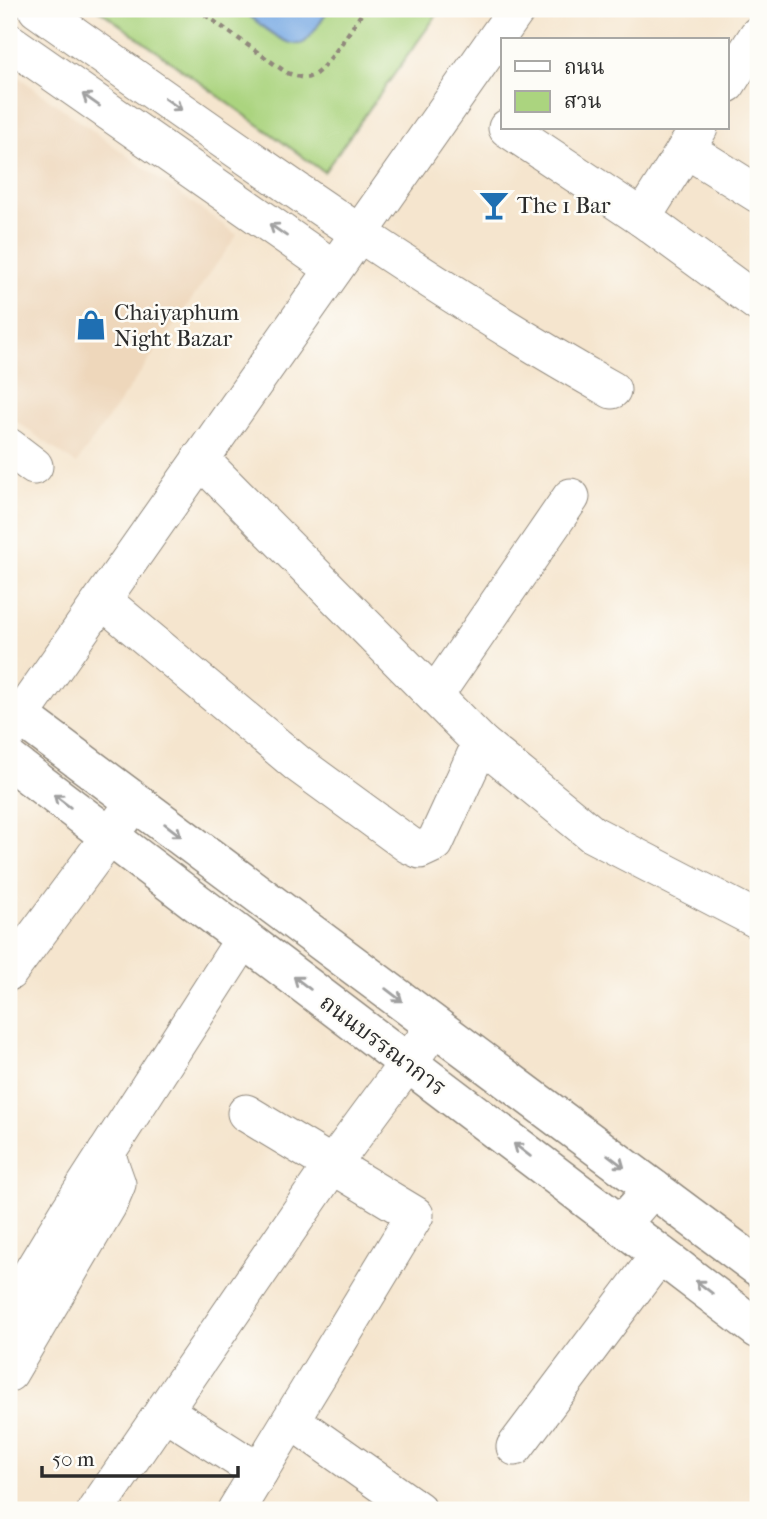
<svg xmlns="http://www.w3.org/2000/svg" width="767" height="1519" viewBox="0 0 767 1519" font-family="'IM FELL French Canon','Noto Serif Thai',serif">
	<style>
		.built { fill: #eed7bb }
		.green { fill: #abd47f; stroke: #6b8055; stroke-width: 2 }
		.water { fill: #79aae4; stroke: #526a88; stroke-width: 2 }
		.lines { fill: none; stroke-linecap: round; stroke-linejoin: round }
		.minor-casing { stroke: #90887c; stroke-width: 39 }
		.major-casing { stroke: #90887c; stroke-width: 41 }
		.path { stroke: #90887c; stroke-width: 4.5; stroke-dasharray: 5 5; stroke-linecap: butt }
		.minor { stroke: #fff; stroke-width: 37 }
		.major { stroke: #fff; stroke-width: 38 }
		.oneway { stroke: #a0a0a0 }
		.labels { text-anchor: middle; dominant-baseline: central; stroke-width: 5; stroke-linejoin: round; paint-order: stroke }
		.poi-label { font-size: 23px; fill: #2b2b2b; stroke: #fdfcf7; text-anchor: start }
		.street-label { font-size: 23px; fill: #2b2b2b; stroke: #fdfcf7 }
	</style>
	<rect width="100%" height="100%" fill="#fdfcf7"/>
	<filter id="ink" filterUnits="userSpaceOnUse"><feTurbulence type="fractalNoise" baseFrequency=".0143" numOctaves="2"/><feDisplacementMap in="SourceGraphic" scale="14" xChannelSelector="R" yChannelSelector="G"/><feConvolveMatrix kernelMatrix="1 2 1 2 8 2 1 2 1" color-interpolation-filters="sRGB"/></filter>
	<filter id="wash" filterUnits="userSpaceOnUse"><feTurbulence type="fractalNoise" baseFrequency=".00686" numOctaves="4" result="noise"/><feDisplacementMap in="SourceGraphic" scale="28" xChannelSelector="R" yChannelSelector="G"/><feGaussianBlur stdDeviation="1.57" result="paint"/><feColorMatrix in="noise" values="0 0 0 0 0 0 0 0 0 0 0 0 0 0 0 0 0 1.4 0 .05"/><feComposite in="paint" operator="in"/></filter>
	<g filter="url(#wash)">
		<rect width="100%" height="100%" fill="#f5e5ce"/>
		<path class="built" d="M9,70L237,235L76,464L9,416Z"/>
		<path class="green" d="M98,9H441L324,172Z"/>
		<path class="water" d="M241,9H329C322,19 315,32 306,41C292,55 254,19 241,9Z"/>
	</g>
	<g filter="url(#ink)">
		<g class="lines">
			<g class="minor-casing">
				<g id="minor">
					<path d="M37,9C225,141 411,277 612,390"/>
					<path d="M9,42L334,269"/>
					<path d="M727,84L758,35"/>
					<path d="M507,128L642,218L758,303"/>
					<path d="M686,149L758,194"/>
					<path d="M642,218L699,128"/>
					<path d="M9,447L34,466"/>
					<path d="M200,459L481,743L592,834L758,920"/>
					<path d="M102,600L298,764L409,845L420,850L435,843L481,743"/>
					<path d="M435,695L571,497"/>
					<path d="M9,732L517,9"/>
					<path d="M9,972L135,802"/>
					<path d="M621,1225L653,1188"/>
					<path d="M9,1310L67,1214L244,939"/>
					<path d="M9,1373L108,1205L117,1184L106,1153"/>
					<path d="M164,1411L259,1472"/>
					<path d="M291,1420L418,1510"/>
					<path d="M515,1447L660,1254"/>
					<path d="M96,1510L333,1164L435,1026"/>
					<path d="M236,1510L415,1215L246,1113"/>
				</g>
			</g>
			<g class="major-casing">
				<g id="major">
					<path d="M20,716L758,1267"/>
					<path d="M9,760L758,1329"/>
				</g>
			</g>
			<path class="path" d="M197,9L287,73C294,75 302,79 309,77C325,74 354,23 365,9"/>
			<use href="#minor" class="minor"/>
			<use href="#major" class="major"/>
		</g>
		<defs><path id="oneway-shaft" d="M-6 0H5M1.5-3L5.5 0L1.5 3" fill="none" stroke-width="1.6" stroke-linecap="round" stroke-linejoin="round" transform="scale(1.75)"/></defs>
		<g class="oneway">
			<use href="#oneway-shaft" transform="translate(91 100) rotate(-145)"/>
			<use href="#oneway-shaft" transform="translate(173 104) rotate(35)"/>
			<use href="#oneway-shaft" transform="translate(278 230) rotate(-145)"/>
			<use href="#oneway-shaft" transform="translate(62 801) rotate(-143)"/>
			<use href="#oneway-shaft" transform="translate(173 830) rotate(37)"/>
			<use href="#oneway-shaft" transform="translate(302 983) rotate(-143)"/>
			<use href="#oneway-shaft" transform="translate(394 995) rotate(37)"/>
			<use href="#oneway-shaft" transform="translate(522 1150) rotate(-143)"/>
			<use href="#oneway-shaft" transform="translate(616 1161) rotate(37)"/>
			<use href="#oneway-shaft" transform="translate(704 1287) rotate(-143)"/>
		</g>
	</g>
	<defs>
		<g id="bar-bare" transform="scale(2.415)"><path d="M-6-5H6L.8 .8V4.5H3.5V6h-7V4.5H-.8V.8Z" fill="#1f6fb2" stroke="#fdfcf7" stroke-width="2.5" paint-order="stroke"/></g>
		<g id="shop-bare" transform="scale(2.415)"><path d="M-5-2.5h2.3a2.7 3.5 0 0 1 5.4 0H5L5.5 6h-11ZM-1.5-2.5h3a1.5 2.3 0 0 0-3 0Z" fill="#1f6fb2" stroke="#fdfcf7" stroke-width="2.5" paint-order="stroke"/></g>
	</defs>
	<g fill-rule="evenodd">
		<use href="#bar-bare" x="494" y="205"/>
		<use href="#shop-bare" x="91" y="325"/>
	</g>
	<g class="labels">
		<g class="poi-label">
			<text x="517" y="205">The 1 Bar</text>
			<text x="114" y="312">Chaiyaphum<tspan x="114" dy="26">Night Bazar</tspan></text>
		</g>
		<g class="street-label">
			<text transform="translate(383 1045) rotate(37)">ถนนบรรณาการ</text>
		</g>
	</g>
	<rect width="767" height="1519" fill="none" stroke="#fdfcf7" stroke-width="35"/>
	<rect x="501" y="38" width="228" height="91" fill="#fdfcf7" stroke="#a9a8a5" stroke-width="2"/>
	<rect x="515" y="61" width="35" height="10" fill="#ffffff" stroke="#a9a8a5" stroke-width="2"/>
	<text x="564" y="74" font-size="21" fill="#2b2b2b">ถนน</text>
	<rect x="515" y="91" width="35" height="21" fill="#abd47f" stroke="#a9a8a5" stroke-width="2"/>
	<text x="564" y="108" font-size="21" fill="#2b2b2b">สวน</text>
	<path d="M42 1466v10h196v-10" fill="none" stroke="#2b2b2b" stroke-width="3.5"/>
	<text x="52" y="1466" font-size="21" fill="#2b2b2b" stroke="#fdfcf7" stroke-width="5" paint-order="stroke">50 m</text>
</svg>
